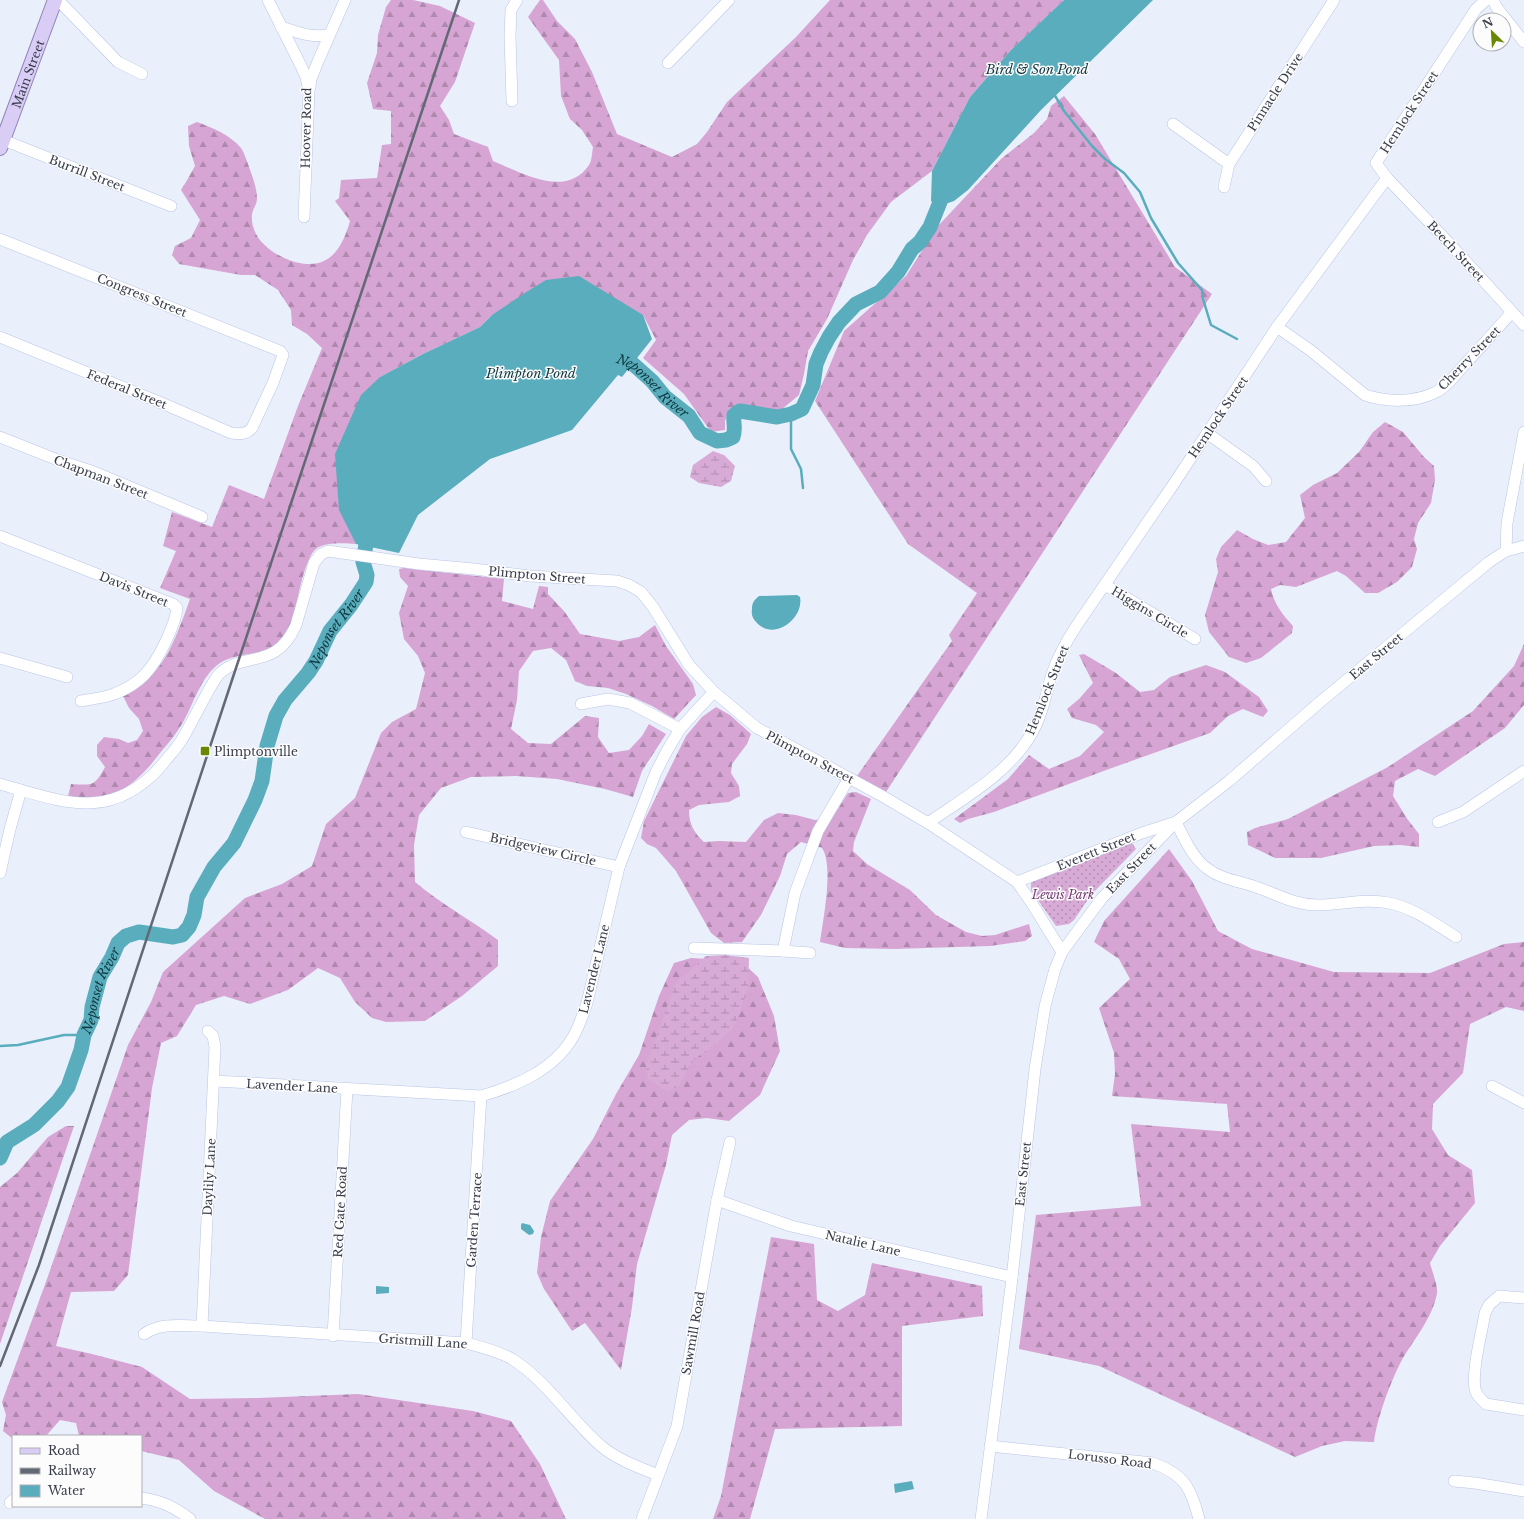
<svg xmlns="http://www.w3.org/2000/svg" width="1524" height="1519" viewBox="0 0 1524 1519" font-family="'Libre Baskerville',serif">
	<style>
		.grass { fill: url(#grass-dots) }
		.forest { fill: url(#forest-firs) }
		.wetland { fill: url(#wetland-marsh) }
		.water { fill: #59adbc }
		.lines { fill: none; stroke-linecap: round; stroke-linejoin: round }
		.stream { stroke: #59adbc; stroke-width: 2.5 }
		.river { stroke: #59adbc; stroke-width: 15 }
		.minor-casing { stroke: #b9c5e5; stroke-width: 12 }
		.major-casing { stroke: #9084b6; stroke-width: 16 }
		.minor { stroke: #fff; stroke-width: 11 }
		.major { stroke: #d9cdf6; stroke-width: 14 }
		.rail { stroke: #636875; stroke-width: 2.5 }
		.poi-dot { fill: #688803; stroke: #fcfcfc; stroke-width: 1.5 }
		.labels { text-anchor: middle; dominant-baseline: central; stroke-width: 3; stroke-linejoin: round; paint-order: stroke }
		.street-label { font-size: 12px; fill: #383d4a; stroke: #fcfcfc }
		.poi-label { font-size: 12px; fill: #383d4a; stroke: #fcfcfc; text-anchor: start }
		.park-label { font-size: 12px; font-style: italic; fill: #753b75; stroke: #fcfcfc }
		.water-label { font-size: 13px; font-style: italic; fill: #0f383f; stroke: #fcfcfc }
	</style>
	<defs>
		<pattern id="grass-dots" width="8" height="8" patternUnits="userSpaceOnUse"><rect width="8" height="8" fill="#d8abd7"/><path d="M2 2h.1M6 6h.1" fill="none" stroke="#b08cb0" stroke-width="1.8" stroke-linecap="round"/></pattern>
		<pattern id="forest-firs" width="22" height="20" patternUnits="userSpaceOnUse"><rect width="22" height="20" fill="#d6a5d4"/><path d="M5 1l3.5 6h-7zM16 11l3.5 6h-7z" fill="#af88ae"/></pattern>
		<pattern id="wetland-marsh" width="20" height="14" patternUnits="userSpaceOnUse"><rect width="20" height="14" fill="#d8abd7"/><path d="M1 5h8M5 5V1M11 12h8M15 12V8" fill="none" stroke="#b08cb0"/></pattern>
	</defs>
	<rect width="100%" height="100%" fill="#eaeffc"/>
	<path class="grass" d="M1132,843L1136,849L1091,895L1074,920L1069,924L1056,926L1031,890V883L1035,880Z"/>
	<g class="forest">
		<path d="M391,0H413L440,6L475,23L455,82L440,106L449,120L454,134L488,147L493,161C522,173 566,199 589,165C592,161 592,152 593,147L582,130L570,119L561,96L559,60L528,17L540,0H543L557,21L575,39L592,72L617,134L672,157L697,144L707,132L727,102L796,37L830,0H1064L1011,50L970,97L932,171L891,202L867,235L853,260L827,319L808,351L804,374L799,395L781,410H759L743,404L729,409L725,421V430L711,432L684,394L643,358L656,340L643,315H492L480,327L423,354L380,377L353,535L356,544C345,543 327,542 317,548C305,556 297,601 294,616C292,621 292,626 289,631C287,635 283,639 280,642C268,656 235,652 220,663C200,677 194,704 182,724C176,734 168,744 160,753C142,777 121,798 89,799C82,799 75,797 68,796L71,784C93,785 94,787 105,767L97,756V745L104,737L119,739L128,743L137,740L143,731L139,719L129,708L122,694C134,688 146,681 155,671C170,656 183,619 190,599L160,588L176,551L163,546L172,512L212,527L229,485L264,499L298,406L322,348L307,334L292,325L291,310L278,290L255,275H241L179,264L172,255L175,246L191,238L200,220L181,190L186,182L195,166L189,146L188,126L197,122C213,128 229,134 241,148C244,152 246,159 248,164C252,176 257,187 257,199C257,204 253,209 252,214C250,237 269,252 289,260C298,264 315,266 324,261C339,254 346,235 350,221L335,201L339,198L341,180L377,178L382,145L391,144V111L373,109L367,83L377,53L378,35L386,7Z"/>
		<path d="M1064,96L1095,134L1175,267L1212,294L886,792L857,776L952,641L949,635L977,593L908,544L815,401L844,331L906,276L937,227L1001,159L1034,133L1047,119L1051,106Z"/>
		<path d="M1385,422L1403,432L1424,457L1434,466L1435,480L1431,503L1418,523L1414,539L1417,549L1412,567L1397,582L1378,593H1365L1346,576L1337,571L1296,587L1280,585L1271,589C1274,604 1283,615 1293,626L1292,633L1261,658L1246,663L1229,657L1209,632L1205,615L1218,572L1216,559L1221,547L1237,530L1253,539L1268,545L1286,542L1305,518L1300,495L1313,485L1337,473L1359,452L1373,432Z"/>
		<path d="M404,568L504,579L502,601L533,609L539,586L548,587V594L564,611L580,634L619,641L639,637L655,625L666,646L693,684L696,695L674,719L652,706L626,694L608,688L587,686L575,681L566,660L551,648L533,651L519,671L517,700L511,729L528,743L551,744L585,716L599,718L598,737L609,753L629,750L642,736L649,724L666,734L642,771L633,797L605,789L557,779L516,776L471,777L441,788L419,815L414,845L415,882C441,904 471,920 498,940V966L462,996L425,1021L386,1022L372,1018L355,1002L340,978L318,968L288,990L250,1004L224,996L196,1005L177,1036L161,1043L152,1088L128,1275L114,1291L71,1292L56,1346L92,1354L142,1367L190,1399L258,1398L358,1394L473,1411L511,1421L540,1464L566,1519H265L214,1491L179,1460L141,1451V1436H79L76,1423L60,1420L46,1436H13V1439L3,1431L6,1415L2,1402L47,1279L128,1045L151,1002L163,972L245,898L282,884L312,866L326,824L355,798L381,733L392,722L416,709L425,673L418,656L404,639L399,613L408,586L400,577L399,569Z"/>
		<path d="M1524,644V705L1505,728L1435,776L1418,769L1395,781L1393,796L1408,820L1419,834V847L1400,845L1374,846L1321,858H1275L1248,845L1247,832L1255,828L1288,819L1388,767L1473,711L1514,666Z"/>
		<path d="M1084,654L1116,673L1140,692L1154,690L1170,677L1206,665L1225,672L1259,697L1268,711L1263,717L1243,709L1228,716L1210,733L1109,769L994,812L968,819L960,823L954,819L1008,779L1029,755L1049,769L1080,756L1104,732L1096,725L1072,718L1067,709L1079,699L1093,683L1079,655Z"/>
		<path d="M716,707L730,715L751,734L747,744L732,764L731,773L739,786L740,796L729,802L699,805L689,810C689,824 694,833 704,842L719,841L746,842L764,820L778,813L796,815L815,820L832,818L848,793L856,792L871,799L854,842L853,851L867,864L910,890L936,915L966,932L982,936L995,935L1029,924L1032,936L1025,941L990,946L894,949L845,948L820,942C823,920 834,866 822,848L801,842L787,854L780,876L761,915L742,942L724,943L711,933L676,871L656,848L647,844L641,838L644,821L686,736L702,717Z"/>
		<path d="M1169,849L1192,881L1218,931L1252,949L1334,972L1430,973L1504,944L1524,942V1011L1506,1007L1470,1024L1463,1073L1433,1104L1432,1129L1448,1155L1472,1170L1475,1203L1440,1246L1430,1263C1432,1271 1438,1286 1437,1293C1433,1317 1415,1338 1403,1358C1391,1380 1377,1418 1374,1442L1345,1441L1322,1446L1295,1457L1099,1366L1019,1349L1036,1215L1141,1206L1131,1124L1230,1132L1227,1104L1112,1096L1115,1074L1114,1053L1099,1008L1130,979L1119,959L1094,942L1104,921Z"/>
		<path d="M691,958L741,961L758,977L774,1016L780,1051L760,1095L729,1121L707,1118L689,1120L672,1135L666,1165L637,1264L632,1307L621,1370L585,1323L572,1331L544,1289L537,1273L541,1237L550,1201L593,1139L616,1094L639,1055L659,996L674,963Z"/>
		<path d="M66,1126H74L0,1344V1187L17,1173L48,1137Z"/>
		<path d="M771,1237L814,1244L817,1300L838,1311L865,1295L872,1263L982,1286L983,1316L902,1326V1426L775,1429L750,1519H713L721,1496Z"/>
	</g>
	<g class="wetland">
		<path d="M713,451L724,455L735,466L731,481L721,487L699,483L690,477L693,465Z"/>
		<path d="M726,955L749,958L748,989L734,1027L711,1048L696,1058L691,1064L678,1087L667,1091L648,1079L646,1065L676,982L688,973L706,956Z"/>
	</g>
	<g class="water">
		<path d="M1064,0H1153L1041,110L968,190L954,201L939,206L931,201L932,171L970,97L1011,50Z"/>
		<path d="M579,276L643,315L652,339L622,377L618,375L572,430L490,459L418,515L399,553L356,544L339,510L335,454L361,395L380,377L423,354L480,327L492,315L528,291L546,280Z"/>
		<path d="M797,595L800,597C804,619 774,641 757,623C753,619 751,615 752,609C752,603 754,600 759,596Z"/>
		<path d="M522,1223L530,1225L534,1231L533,1234L529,1235L521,1229V1225Z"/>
		<path d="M376,1286L389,1287V1293L376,1294Z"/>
		<path d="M912,1481L914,1489L895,1493L894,1484Z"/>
	</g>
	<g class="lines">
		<g class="stream">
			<path d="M1054,94L1064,111L1092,146L1105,159L1124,173L1140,192L1151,218L1178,263L1202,290L1203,299L1211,325L1237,339"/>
			<path d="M791,414V449L801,469L803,488"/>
			<path d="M0,1046L18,1045L64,1035H84"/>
		</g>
		<g class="river">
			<path id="s1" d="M615,357L633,364L652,381L665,397L689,416L700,433L717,441L726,440L733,437C736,429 733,423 734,415L740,411L777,417L791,414L802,409L813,385L816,364L821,352L829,337L839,322L856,304L880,292L898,272L912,249L920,242L930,227L946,187"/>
			<path id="s2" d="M0,1158L7,1142L34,1125L58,1101L68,1087L81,1050L84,1035L91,1020L92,1007L100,977L112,957L118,943L126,936L139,932L173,937L182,935L189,927L194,915L197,897L214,867L234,843L255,800L262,781L267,746L276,716L285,700L308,673L316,661L330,631L351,605L366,582L367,575L363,562L369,526"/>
		</g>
		<g class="minor-casing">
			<g id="minor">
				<path d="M58,0L118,62L142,74"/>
				<path d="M268,0L301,66L306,77L309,91L304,217"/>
				<path d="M1486,0L1476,9L1376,163L1387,178L1449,243L1524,325"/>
				<path d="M1493,0L1497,8L1524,42"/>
				<path d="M281,27C298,32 309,38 329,35"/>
				<path d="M668,63L729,0"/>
				<path d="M310,87L311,79L319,59L345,0"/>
				<path d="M512,101L510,36L511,10L517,0"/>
				<path d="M1173,124L1229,164"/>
				<path d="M3,140L171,206"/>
				<path d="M1224,187L1229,164L1334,0"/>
				<path d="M0,239L280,351L283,355L273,383L252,428C246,435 239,434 231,433L164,404L0,337"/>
				<path d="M1277,327L1310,350L1365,395C1386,402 1413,403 1434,393C1446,388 1456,374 1465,364C1481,347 1496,330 1512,312"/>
				<path d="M1207,433L1253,466L1266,481"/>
				<path d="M0,437L58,460L94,472L202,517"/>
				<path d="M0,536L173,604L177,608C176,621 170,632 165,643C153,668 141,684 114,694C104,698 91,699 81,701"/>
				<path d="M1506,551L1524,546"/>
				<path d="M1105,585L1195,639"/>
				<path d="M0,658L67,677"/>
				<path d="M581,704L608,699L630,703L680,729"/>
				<path d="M0,784C63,802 111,823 162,765C168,757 175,750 181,741C194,720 204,696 218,675C245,649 275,672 296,625L314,563L321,554L328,551L419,564L474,569L530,576L617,581L629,585L641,592L653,607L689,665L714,692L757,728L884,797L928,823L1017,882L1031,902L1062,952"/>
				<path d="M1438,822L1463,812L1524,771"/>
				<path d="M928,823C965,797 1010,773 1033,731C1043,714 1046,693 1052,674C1058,656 1067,640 1077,625L1175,482L1277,327L1387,178"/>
				<path d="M466,832L619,867"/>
				<path d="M0,873L10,829L21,790"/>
				<path d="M1017,882L1142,833L1176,822C1184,838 1193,859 1208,869C1222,880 1240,881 1256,887C1277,894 1294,905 1317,905C1341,905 1365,898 1389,903C1414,908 1435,924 1456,937"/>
				<path d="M694,948L783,951"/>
				<path d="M810,953L783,951L795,893L818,831L849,778"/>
				<path d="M214,1081L481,1096C516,1086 554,1070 573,1037C579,1027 583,1014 587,1003L619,867L656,772L668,749L680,729L697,710L714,692"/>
				<path d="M1492,1086L1524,1103"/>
				<path d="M717,1200L791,1226L1012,1277"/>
				<path d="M1524,1298L1499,1296L1489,1305L1485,1313C1482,1332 1470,1376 1476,1392C1478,1397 1482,1400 1486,1404L1524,1410"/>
				<path d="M202,1326L215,1047L213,1036L208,1031"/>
				<path d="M144,1334C161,1322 182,1326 202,1326L466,1343C481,1347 498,1351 512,1359C547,1381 570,1419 601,1446C618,1460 638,1467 658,1475"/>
				<path d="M333,1336L347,1089"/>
				<path d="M466,1343L481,1096"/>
				<path d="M990,1446L1153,1463C1185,1475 1191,1488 1199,1519"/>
				<path d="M1454,1481L1475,1483L1524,1491"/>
				<path d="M141,1498C160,1500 175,1507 190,1519"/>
				<path d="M10,1503L13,1500"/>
				<path d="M642,1519L677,1426L717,1200L730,1142"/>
				<path d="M981,1519L1011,1287L1035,1069L1045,1006L1055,969L1062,952L1102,898L1176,822L1229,781L1320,702L1489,562L1506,551L1507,523L1524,432"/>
			</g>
		</g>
		<g class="major-casing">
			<g id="major">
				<path id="s3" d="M0,148L55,0"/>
			</g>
		</g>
		<use href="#minor" class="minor"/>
		<use href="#major" class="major"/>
		<path class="rail" d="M0,1366L39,1265L234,674L459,0"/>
	</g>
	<rect class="poi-dot" x="200" y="746" width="10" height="10" rx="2"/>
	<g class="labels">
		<g class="street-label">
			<text stroke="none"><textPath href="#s3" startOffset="79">Main Street</textPath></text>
			<text transform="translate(1275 92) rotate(-57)">Pinnacle Drive</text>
			<text transform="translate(1409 112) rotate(-57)">Hemlock Street</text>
			<text transform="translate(306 128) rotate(-89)">Hoover Road</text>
			<text transform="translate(87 173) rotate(21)">Burrill Street</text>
			<text transform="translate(1456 251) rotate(47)">Beech Street</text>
			<text transform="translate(142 295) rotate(22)">Congress Street</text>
			<text transform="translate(1469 358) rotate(-46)">Cherry Street</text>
			<text transform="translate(127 389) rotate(22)">Federal Street</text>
			<text transform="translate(1218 417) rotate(-56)">Hemlock Street</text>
			<text transform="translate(101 477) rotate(21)">Chapman Street</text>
			<text transform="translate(537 575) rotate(5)">Plimpton Street</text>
			<text transform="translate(134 589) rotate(22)">Davis Street</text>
			<text transform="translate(1150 612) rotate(31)">Higgins Circle</text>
			<text transform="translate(1376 656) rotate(-40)">East Street</text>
			<text transform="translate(1047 690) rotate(-68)">Hemlock Street</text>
			<text transform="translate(810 757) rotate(28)">Plimpton Street</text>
			<text transform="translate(543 849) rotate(13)">Bridgeview Circle</text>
			<text transform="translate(1096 851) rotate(-22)">Everett Street</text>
			<text transform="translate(1131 868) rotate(-46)">East Street</text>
			<text transform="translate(594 969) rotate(-76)">Lavender Lane</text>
			<text transform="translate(292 1086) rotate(3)">Lavender Lane</text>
			<text transform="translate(1023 1174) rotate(-84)">East Street</text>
			<text transform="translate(209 1177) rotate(-87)">Daylily Lane</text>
			<text transform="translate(340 1212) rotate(-87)">Red Gate Road</text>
			<text transform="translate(474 1220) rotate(-86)">Garden Terrace</text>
			<text transform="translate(863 1243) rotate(13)">Natalie Lane</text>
			<text transform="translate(693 1333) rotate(-80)">Sawmill Road</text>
			<text transform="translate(423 1341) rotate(4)">Gristmill Lane</text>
			<text transform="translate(1110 1459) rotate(7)">Lorusso Road</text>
		</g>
		<g class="poi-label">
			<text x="214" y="751">Plimptonville</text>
		</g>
		<g class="park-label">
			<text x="1063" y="894">Lewis Park</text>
		</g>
		<g class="water-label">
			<text x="1037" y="69">Bird &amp; Son Pond</text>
			<text x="531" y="373">Plimpton Pond</text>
			<text stroke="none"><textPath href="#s1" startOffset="48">Neponset River</textPath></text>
			<text stroke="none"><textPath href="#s2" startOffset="671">Neponset River</textPath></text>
			<text stroke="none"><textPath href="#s2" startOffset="203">Neponset River</textPath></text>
		</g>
	</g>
	<rect x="12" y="1435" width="130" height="72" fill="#fcfcfc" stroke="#aeb0b5"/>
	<rect x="20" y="1448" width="20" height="6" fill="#d9cdf6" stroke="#aeb0b5"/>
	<text x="48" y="1455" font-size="12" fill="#383d4a">Road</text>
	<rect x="20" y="1468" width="20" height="6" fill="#636875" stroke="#aeb0b5"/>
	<text x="48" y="1475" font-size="12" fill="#383d4a">Railway</text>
	<rect x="20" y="1485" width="20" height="12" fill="#59adbc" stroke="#aeb0b5"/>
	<text x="48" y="1495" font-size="12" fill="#383d4a">Water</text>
	<g transform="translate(1492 32) rotate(335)"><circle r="19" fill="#fcfcfc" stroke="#aeb0b5"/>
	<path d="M0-3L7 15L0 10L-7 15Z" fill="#688803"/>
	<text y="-6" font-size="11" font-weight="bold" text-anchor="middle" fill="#383d4a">N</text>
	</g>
</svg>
